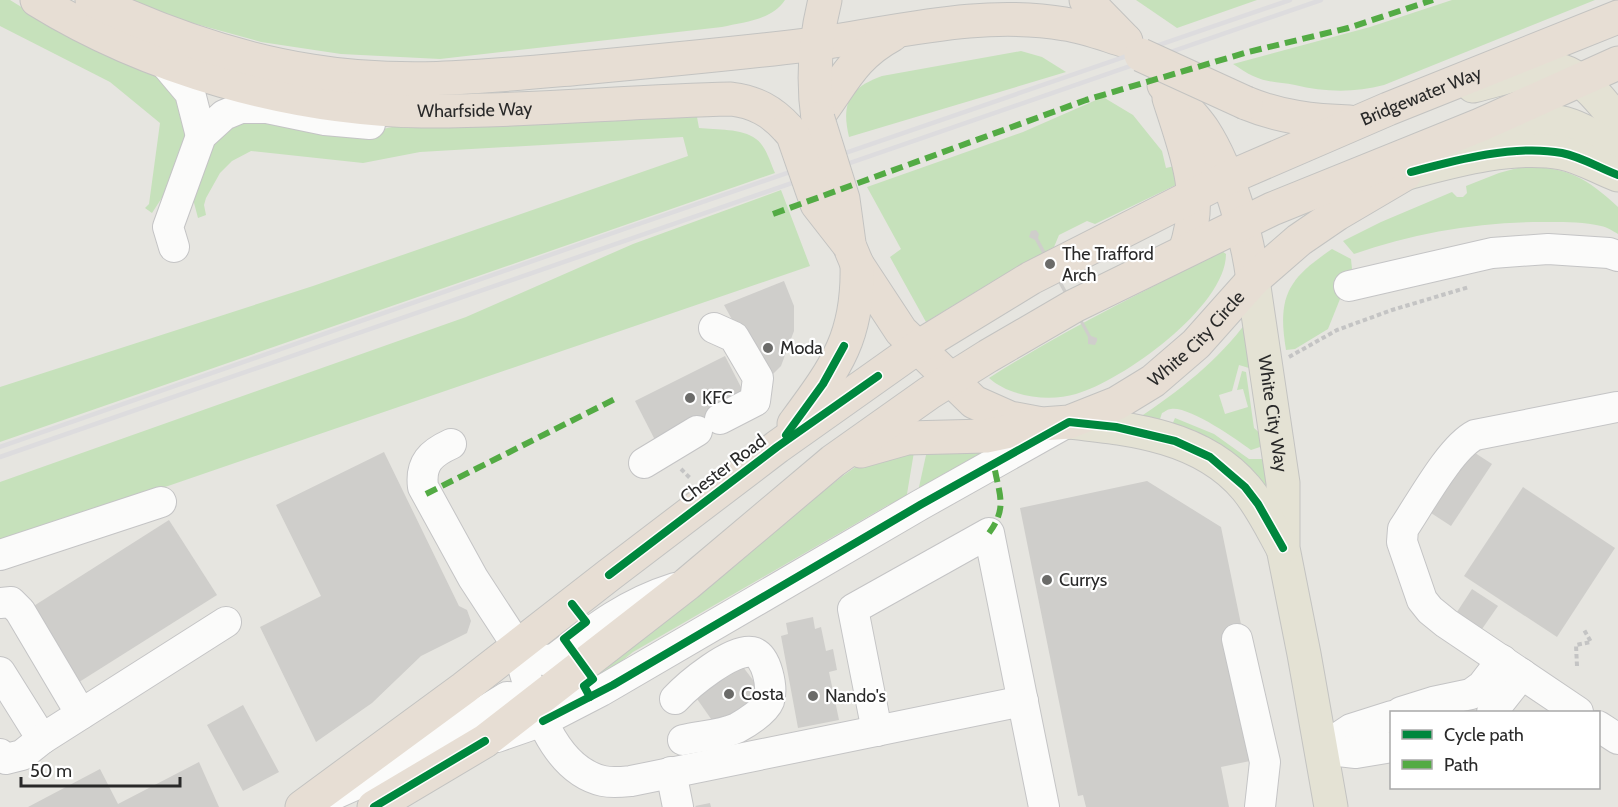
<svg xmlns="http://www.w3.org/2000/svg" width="1618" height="807" viewBox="0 0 1618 807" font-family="Cabin,sans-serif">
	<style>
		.green { fill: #c6e1bb }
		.building { fill: #cfcecb }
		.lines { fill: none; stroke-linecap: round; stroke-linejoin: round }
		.minor-casing { stroke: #c4c4c5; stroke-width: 32 }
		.major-casing { stroke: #c3c3c1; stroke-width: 35 }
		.highway-casing { stroke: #c3c3c1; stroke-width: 35 }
		.path { stroke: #c4c4c4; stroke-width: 4; stroke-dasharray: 4.5 3; stroke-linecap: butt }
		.minor { stroke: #fbfbfa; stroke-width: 30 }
		.major { stroke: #e4e2d4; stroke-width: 33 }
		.highway { stroke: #e7ded4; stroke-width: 33 }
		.rail { stroke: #dddcde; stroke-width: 4.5 }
		.highway-bridge-casing { stroke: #c3c3c1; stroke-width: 35; stroke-linecap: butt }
		.highway-bridge { stroke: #e7ded4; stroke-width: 33 }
		.quiet { stroke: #53ab44; stroke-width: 6; stroke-dasharray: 12 6; stroke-linecap: butt }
		.cycleway-casing { stroke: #fff; stroke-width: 11 }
		.cycleway { stroke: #00873e; stroke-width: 8 }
		.poi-dot { fill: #6b6b69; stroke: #fff; stroke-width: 2 }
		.labels { text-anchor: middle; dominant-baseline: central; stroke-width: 4.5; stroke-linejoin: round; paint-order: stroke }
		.street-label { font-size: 18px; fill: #292929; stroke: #fff }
		.poi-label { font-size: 18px; fill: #292929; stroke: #fff; text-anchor: start }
	</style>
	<rect width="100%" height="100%" fill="#e6e5e0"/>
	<g class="green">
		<path d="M0,0H10L44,21L124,58L174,87L187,131L167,190L152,213L145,208L149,204L160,123L110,82L0,26Z"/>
		<path d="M131,0H785C772,20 744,22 722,27L440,59L341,54L261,42L174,18Z"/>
		<path d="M1136,0H1257L1177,28Z"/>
		<path d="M1452,0H1595L1384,85C1354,93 1324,92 1295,85C1280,82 1268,83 1253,76C1246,73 1240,68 1233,64L1370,27Z"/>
		<path d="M1021,51L1042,57L1066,72L849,137C841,103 849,88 882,76Z"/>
		<path d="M1103,97L1133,115L1162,151L1166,168L1179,165L1182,182L1095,224L1087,221L1059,235L1054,247L1015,268L926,322L890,257L901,249L867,187L1023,132Z"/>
		<path d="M243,116L369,132L392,127L528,124L697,117L699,128C716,130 742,128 756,139C766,146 770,162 775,173L0,442V387L313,286L688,156L683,137L420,152L363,163L251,151L232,161L220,173L206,198L204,205L206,215L198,218L193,199L206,162L221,131Z"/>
		<path d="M1521,167C1566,166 1586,177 1618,207V234C1613,231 1607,227 1601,226C1585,222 1567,222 1551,222C1485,221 1416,232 1354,254L1343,241L1381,222L1452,192L1457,197H1463L1467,193L1466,186L1499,173Z"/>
		<path d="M781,190L810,266L168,486L0,539V482L466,317L633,244Z"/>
		<path d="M1332,249L1351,259L1352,269L1328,329L1295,349L1286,350C1277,296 1288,279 1332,249Z"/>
		<path d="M1222,251L1226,254C1226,307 1122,381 1076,394C1049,402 1010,397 989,378C1064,330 1143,292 1222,251Z"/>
		<path d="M1248,320L1249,368L1239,365L1232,391L1219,395L1225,414L1248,407L1243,389L1237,390L1242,371L1246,372L1254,428L1264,437L1266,445L1251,450C1236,439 1189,406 1171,409C1167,409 1165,412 1162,413L1159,422L1137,419C1179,391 1218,361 1248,320Z"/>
		<path d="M1175,418L1214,434L1249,459H1268L1271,482L1266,489L1172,425Z"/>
		<path d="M915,446L907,494L908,499L888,505L633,652L603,676L597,668L844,475L857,466Z"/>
		<path d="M928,446H1001L922,494L919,487Z"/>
	</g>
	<g class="building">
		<path d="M1036,230L1039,234L1038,238L1091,336L1097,338V341L1095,345L1088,344V337L1035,240L1029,237L1031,231Z"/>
		<path d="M784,281L794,306V331L781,366L766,381L724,305Z"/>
		<path d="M725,356L745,395L724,426L700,437L655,440L635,401Z"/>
		<path d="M1472,451L1492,464L1451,526L1431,513Z"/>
		<path d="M384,452L459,606L467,610L471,621L467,633L421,656L372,703L316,742L260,627L321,596L276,505Z"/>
		<path d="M1147,481L1221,527L1242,629L1250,761L1221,767L1229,807H1086L1083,795L1078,796L1020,508Z"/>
		<path d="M1523,487L1615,548L1557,637L1464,576Z"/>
		<path d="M169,520L217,595L76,684L29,609Z"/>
		<path d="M1472,589L1498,606L1482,629L1457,612Z"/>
		<path d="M813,617L815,629L821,627L826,651L833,649L837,670L829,672L839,720L798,728L781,636L788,634L786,623Z"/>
		<path d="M740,663L762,692L716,726L695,696Z"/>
		<path d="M243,705L279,772L243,791L207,725Z"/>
		<path d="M199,762L219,807H28L100,769L118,804Z"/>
		<path d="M710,803L711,807H696L695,806Z"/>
	</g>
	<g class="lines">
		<g class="minor-casing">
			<g id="minor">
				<path d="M163,61L190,93L201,136"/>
				<path d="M174,247L168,227L201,136L224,115L241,108H267L325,120L370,124"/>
				<path d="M1349,286L1492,253L1548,249L1609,253L1618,256"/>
				<path d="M714,328L734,337L758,378L755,401L720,419"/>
				<path d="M451,444C431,453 420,463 423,487L473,578L522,653C533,660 543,662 556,658C595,628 627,603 675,588"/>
				<path d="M644,463L697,431"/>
				<path d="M0,555L161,502"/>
				<path d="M0,603L11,602L20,611L81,714"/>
				<path d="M1237,639L1265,762L1260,807"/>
				<path d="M517,646C530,691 549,769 603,781C612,783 621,782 631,781L1023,701"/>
				<path d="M0,672L42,739L226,622"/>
				<path d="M675,699C688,685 732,648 752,652C767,655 773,688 769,701C765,711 746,723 737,728C722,735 700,736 683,740"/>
				<path d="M1401,712L1433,702L1471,694L1482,686L1502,660"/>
				<path d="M1492,712L1522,674"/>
				<path d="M1578,712L1446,623L1430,610L1422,600L1402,542L1403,529C1420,504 1450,448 1475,435L1617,407"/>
				<path d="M1598,726L1618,739"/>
				<path d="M877,731L853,609L989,533L1044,807"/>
				<path d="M497,737L543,721L601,691L920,505L1066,423"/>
				<path d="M1321,749L1351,729L1392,716"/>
				<path d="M1321,749L1356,753L1392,747"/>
				<path d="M0,754L6,759L22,755L42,739"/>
				<path d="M671,772L678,807"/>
				<path d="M328,797L393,768L507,697L525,698L534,705"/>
			</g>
		</g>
		<g class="major-casing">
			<g id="major">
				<path d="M1473,86C1553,66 1563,50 1618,122"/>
				<path d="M1487,124C1545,118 1573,114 1618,156"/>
				<path d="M1411,172C1456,160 1515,144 1562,153C1582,157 1599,168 1618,175"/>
				<path id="s1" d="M1253,280L1283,483V548L1304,654L1331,807"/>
				<path d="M1069,422C1132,429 1202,436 1246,488C1261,506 1271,527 1282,547"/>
			</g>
		</g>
		<g class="highway-casing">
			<g id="highway">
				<path id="s2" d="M37,0C149,69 291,109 422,111C525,112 628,101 731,99C755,102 772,111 788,129"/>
				<path d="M92,0C162,33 235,59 312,71C401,86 492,76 581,68C657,61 732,54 807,45C892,34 979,9 1065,24C1085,27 1106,35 1126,41"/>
				<path d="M1086,0L1125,40"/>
				<path d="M1164,85C1177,100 1193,114 1204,131C1229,170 1247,234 1253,280"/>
				<path d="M1169,98C1186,152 1205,194 1185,251"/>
				<path d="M1246,103C1280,117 1313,121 1350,122"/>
				<path d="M818,116C843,83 853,56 892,35"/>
				<path d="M818,119C812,77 815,40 825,0"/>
				<path id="s3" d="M849,245L857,264L901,331L974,402L1010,418L1042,424L1069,422L1117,403L1153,381L1196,344L1253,280L1299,240L1337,214L1405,174"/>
				<path d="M794,424C836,367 859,337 857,264"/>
				<path d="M861,451L907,438L986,436L1034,426"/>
				<path id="s4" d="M302,807L464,688L609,575L777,447L918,347L1031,278L1226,179L1388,109L1618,17"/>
				<path d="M374,807L485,741L687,584L833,461L929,393L988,356L1074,306L1272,209L1480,125L1618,63"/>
			</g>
		</g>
		<g class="path">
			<path d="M1289,357L1337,330L1392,310L1469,287"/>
			<path d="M681,469L691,479"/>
			<path d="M1577,666L1576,645L1591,642L1583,628"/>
		</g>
		<use href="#minor" class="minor"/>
		<use href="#major" class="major"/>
		<use href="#highway" class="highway"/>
		<g class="rail">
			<path d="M0,447L630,227L1290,0"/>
			<path d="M0,457L1321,0"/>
		</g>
		<g class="highway-bridge-casing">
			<g id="highway-bridge">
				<path d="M1141,55L1246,103"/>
				<path d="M818,119L843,199L849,243"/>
				<path d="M788,129L793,135L817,204L849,245"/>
			</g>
		</g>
		<use href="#highway-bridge" class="highway-bridge"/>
		<g class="quiet">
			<path d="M773,214L1086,100L1248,52L1348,28L1433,0"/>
			<path d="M426,494L617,398"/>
			<path d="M989,533C1008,507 999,495 994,465"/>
		</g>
		<g class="cycleway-casing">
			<g id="cycleway">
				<path d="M1411,172C1456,160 1515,144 1562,153C1582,157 1599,168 1618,175"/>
				<path d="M786,435L823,384L844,346"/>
				<path d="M609,575L777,447L878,376"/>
				<path d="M572,604L586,622L564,639L593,679L584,686L590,697"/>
				<path d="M543,721L613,685L920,505L1069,422L1116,427L1175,441L1210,457L1245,487L1258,504L1283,548"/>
				<path d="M374,807L485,741"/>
			</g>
		</g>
		<use href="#cycleway" class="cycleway"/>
	</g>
	<g class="poi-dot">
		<circle cx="1050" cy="264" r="6"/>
		<circle cx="768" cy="348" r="6"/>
		<circle cx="690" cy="398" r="6"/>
		<circle cx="1047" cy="580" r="6"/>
		<circle cx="729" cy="694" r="6"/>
		<circle cx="813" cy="696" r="6"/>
	</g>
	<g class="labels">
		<g class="street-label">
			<text stroke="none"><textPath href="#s4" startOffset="1332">Bridgewater Way</textPath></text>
			<text stroke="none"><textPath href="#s2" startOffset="458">Wharfside Way</textPath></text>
			<text stroke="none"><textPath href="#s3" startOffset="456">White City Circle</textPath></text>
			<text stroke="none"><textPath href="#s1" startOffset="135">White City Way</textPath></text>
			<text transform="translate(723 469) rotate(-37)">Chester Road</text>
		</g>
		<g class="poi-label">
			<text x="1062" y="254">The Trafford<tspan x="1062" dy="21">Arch</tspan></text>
			<text x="780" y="348">Moda</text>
			<text x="702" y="398">KFC</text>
			<text x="1059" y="580">Currys</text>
			<text x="741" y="694">Costa</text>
			<text x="825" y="696">Nando's</text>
		</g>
	</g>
	<rect x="1390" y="711" width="210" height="78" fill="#ffffff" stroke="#a9a9a9" stroke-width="1.5"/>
	<rect x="1402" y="730" width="30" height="9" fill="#00873e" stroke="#a9a9a9" stroke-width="1.5"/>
	<text x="1444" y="741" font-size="18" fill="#292929">Cycle path</text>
	<rect x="1402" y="760" width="30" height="9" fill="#53ab44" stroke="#a9a9a9" stroke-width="1.5"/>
	<text x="1444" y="771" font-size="18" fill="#292929">Path</text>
	<path d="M21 777v9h159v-9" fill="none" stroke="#292929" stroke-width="3"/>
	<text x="30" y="777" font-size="18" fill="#292929" stroke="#ffffff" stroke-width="4.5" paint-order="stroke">50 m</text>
</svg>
